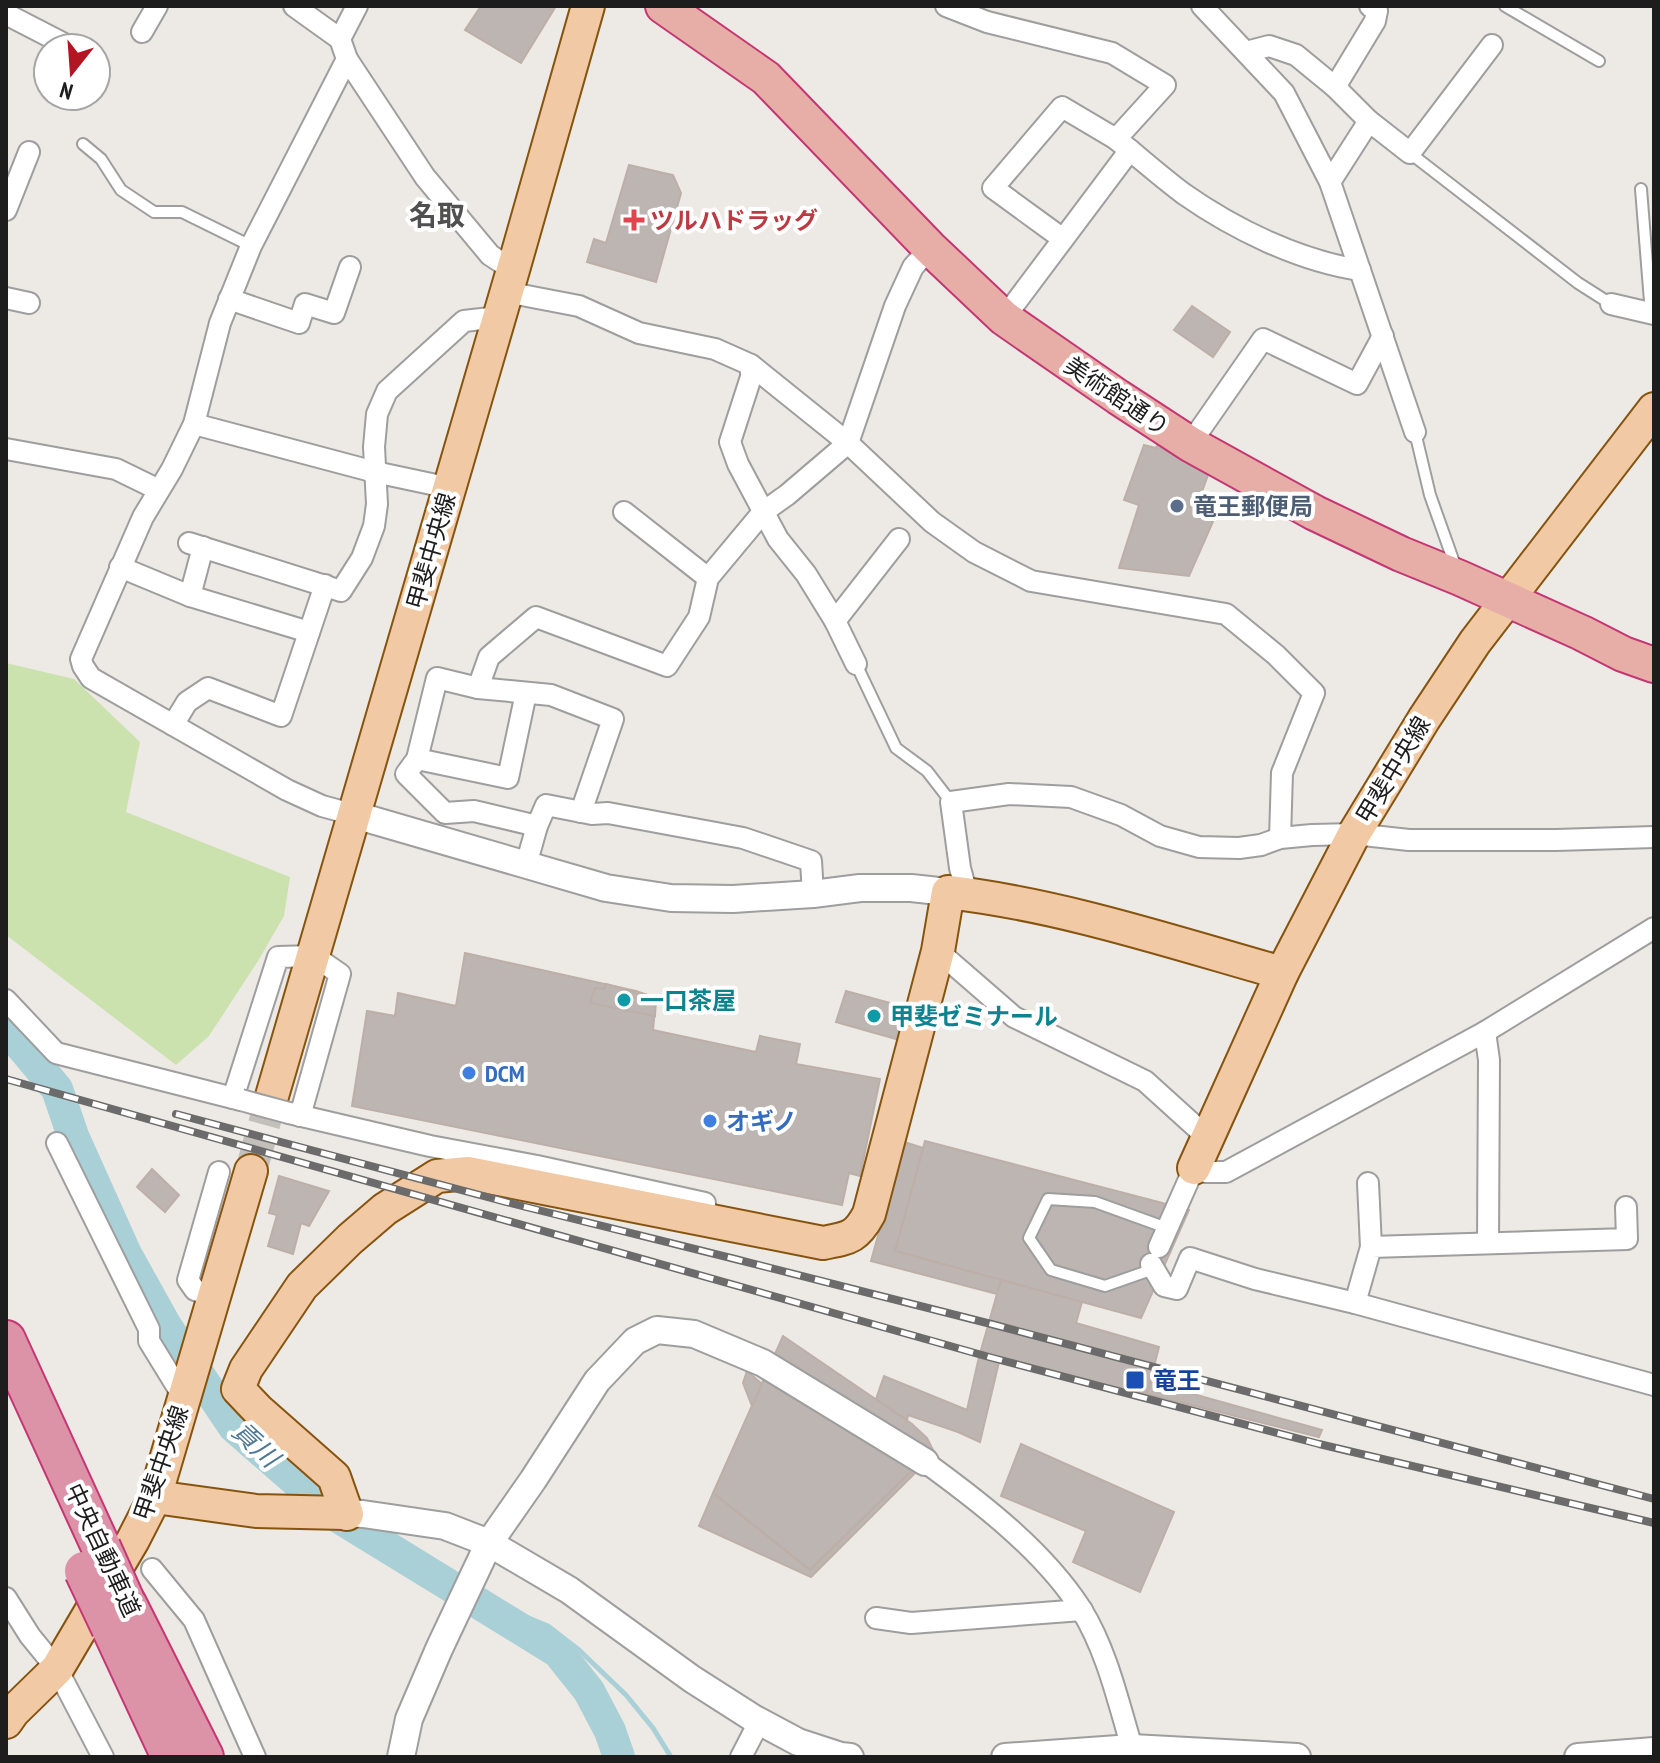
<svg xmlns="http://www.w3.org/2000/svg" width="1660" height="1763" viewBox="0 0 1660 1763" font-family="'PT Sans Narrow','Noto Sans JP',sans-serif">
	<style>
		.grass { fill: #cce2ae }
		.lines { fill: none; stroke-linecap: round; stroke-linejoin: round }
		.stream { stroke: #a8d0d6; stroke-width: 5 }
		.river { stroke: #a8d0d6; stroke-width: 32 }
		.building { fill: #bdb5b1; stroke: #bdafa8; stroke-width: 2 }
		.primary-tunnel { stroke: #c3c0bc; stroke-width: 32; stroke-dasharray: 32 16; stroke-linecap: butt }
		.service-casing { stroke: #9e9e9e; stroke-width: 14 }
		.minor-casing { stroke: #9e9e9e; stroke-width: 24 }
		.tertiary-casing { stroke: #9e9e9e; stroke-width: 30 }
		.primary-casing { stroke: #86540f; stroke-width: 36 }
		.trunk-casing { stroke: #c53674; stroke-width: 38 }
		.motorway-casing { stroke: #c53674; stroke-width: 42 }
		.service { stroke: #fff; stroke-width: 10 }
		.minor { stroke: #fff; stroke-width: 20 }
		.tertiary { stroke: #fff; stroke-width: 26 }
		.primary { stroke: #f1c9a4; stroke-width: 32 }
		.trunk { stroke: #e6aea6; stroke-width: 34 }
		.motorway { stroke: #dc93a7; stroke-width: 38 }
		.rail-casing { stroke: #6b6b6b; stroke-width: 8 }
		.rail { stroke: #fff; stroke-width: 5; stroke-dasharray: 15; stroke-linecap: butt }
		.minor-bridge-casing { stroke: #9e9e9e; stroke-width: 24; stroke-linecap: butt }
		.motorway-bridge-casing { stroke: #c53674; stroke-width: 42; stroke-linecap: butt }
		.minor-bridge { stroke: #fff; stroke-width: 20 }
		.motorway-bridge { stroke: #dc93a7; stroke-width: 38 }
		.health-dot { fill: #e0444e; stroke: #fff; stroke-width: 3 }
		.service-dot { fill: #5c6f8a; stroke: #fff; stroke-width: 3 }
		.culture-dot { fill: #0f9aa8; stroke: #fff; stroke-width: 3 }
		.shop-dot { fill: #3f7fe0; stroke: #fff; stroke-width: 3 }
		.transit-dot { fill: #1a4fb4; stroke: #fff; stroke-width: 3 }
		.labels { text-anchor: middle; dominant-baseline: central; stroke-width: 8; stroke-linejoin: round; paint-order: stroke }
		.health-label { font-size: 24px; font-weight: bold; fill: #be3a42; stroke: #fff; text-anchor: start }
		.street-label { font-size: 24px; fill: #1d1d1d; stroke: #fff }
		.service-label { font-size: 24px; font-weight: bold; fill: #4e5e75; stroke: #fff; text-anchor: start }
		.culture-label { font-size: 24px; font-weight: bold; fill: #0d838f; stroke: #fff; text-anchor: start }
		.shop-label { font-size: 24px; font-weight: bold; fill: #366cbe; stroke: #fff; text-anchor: start }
		.transit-label { font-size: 24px; font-weight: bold; fill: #164399; stroke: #fff; text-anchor: start }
		.water-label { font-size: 26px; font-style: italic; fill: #4d7794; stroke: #fff }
		.quarter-label { font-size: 28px; font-weight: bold; fill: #505050; stroke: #fff }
	</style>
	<rect width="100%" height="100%" fill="#ede9e4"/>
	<path class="grass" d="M6,663L74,679L140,742L126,812L290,877L284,916L258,961L209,1036L176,1065L6,935Z"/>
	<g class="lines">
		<path class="stream" d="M472,1595L548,1626L579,1650L626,1695L653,1728L671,1757"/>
		<path class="river" d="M6,1028L57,1089L73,1136L126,1254L166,1326L234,1427L335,1515L558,1652L589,1691L610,1731L619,1757"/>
	</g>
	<g class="building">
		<path d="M481,6H556L521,63L465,30Z"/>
		<path d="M629,165L673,175L681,193L656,282L587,262L594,239L606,243Z"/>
		<path d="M1192,306L1230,332L1213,357L1174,330Z"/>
		<path d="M1163,435L1212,464L1199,500L1219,508L1189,576L1119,568L1139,505L1124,500L1144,445L1156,448Z"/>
		<path d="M465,953L636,991L656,998L653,1030L756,1052L760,1036L800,1044L796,1064L880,1079L860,1176L849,1173L842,1205L352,1106L367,1011L395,1016L398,993L456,1006Z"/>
		<path d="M606,984L656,998L655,1016L590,1003L595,988L604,989Z"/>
		<path d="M846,991L912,1009L903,1041L836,1022Z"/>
		<path d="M925,1141L1189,1210L1141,1318L895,1251Z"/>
		<path d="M904,1142L923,1148L895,1251L1001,1280L997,1294L871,1261Z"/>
		<path d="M152,1169L179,1195L165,1212L137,1187Z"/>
		<path d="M279,1176L329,1191L309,1226L301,1223L293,1254L268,1246L277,1215L269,1213Z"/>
		<path d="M1001,1280L1082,1302L1076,1323L1159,1347L1147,1394L979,1357Z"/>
		<path d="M783,1336L912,1424L927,1438L933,1450L810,1570L713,1493Z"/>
		<path d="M979,1357L999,1362L980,1442L958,1432L908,1415L907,1420L876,1399L884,1376L967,1410Z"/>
		<path d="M747,1371L762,1384L752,1406L743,1383Z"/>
		<path d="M1150,1382L1322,1430L1319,1437L1147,1394Z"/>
		<path d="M1021,1444L1174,1512L1140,1592L1073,1562L1086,1531L1001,1496Z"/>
		<path d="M933,1450L935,1453L811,1577L699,1526L713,1493L810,1570Z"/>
	</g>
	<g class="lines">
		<path class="primary-tunnel" d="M251,1171L272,1096"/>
		<g class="service-casing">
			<g id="service">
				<path d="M1505,6L1599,61"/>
				<path d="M83,144L101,159L121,190L154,212H182L251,246"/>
				<path d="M1410,153L1578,283L1611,304"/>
				<path d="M1641,189L1651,314"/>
				<path d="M1415,432L1430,495L1456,568"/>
				<path d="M856,664L896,748L927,771L951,802"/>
				<path d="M1151,1264L1145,1272L1105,1286L1051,1270L1029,1238L1048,1199L1095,1202L1167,1228"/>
			</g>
		</g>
		<g class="minor-casing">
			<g id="minor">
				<path d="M294,6L340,39L347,59L425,177L490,255L513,270"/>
				<path d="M946,6L987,22L1112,53L1165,85L1116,139C1139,157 1161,177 1184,194C1234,229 1299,261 1360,270"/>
				<path d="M1202,6L1284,93L1330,182L1415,432"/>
				<path d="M6,14L70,47"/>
				<path d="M142,32L157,6"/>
				<path d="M340,39L357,6"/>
				<path d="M1246,52L1269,46L1296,55L1335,87L1369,121L1410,153L1492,45"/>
				<path d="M347,59L251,246L220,323L194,424L172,469L143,517L81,659L83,666L91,678L287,790L322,806L355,815"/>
				<path d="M1335,87L1375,21L1377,11L1370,6"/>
				<path d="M1330,182L1369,121"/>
				<path d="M6,210L29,152"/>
				<path d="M1063,239L993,188L1062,107L1116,139"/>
				<path d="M506,292L579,306L639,333L715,349L751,365L848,443L932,522L974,552L1031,581L1226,614L1276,655L1314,693L1282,773L1280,838"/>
				<path d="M6,298L29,303"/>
				<path d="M229,299L299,323L305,304L334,313L350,267"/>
				<path d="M1611,304L1654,314"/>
				<path d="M1004,318L1130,150"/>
				<path d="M751,365V377L730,442L738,464L778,539L806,574L835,621L856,664"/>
				<path d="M194,424L375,472L450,488"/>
				<path d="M1190,444L1263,339L1357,384L1383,336"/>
				<path d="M6,449L116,469L159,490"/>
				<path d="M624,512L708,578"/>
				<path d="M189,543L341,591L362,558L374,526L377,504L374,447L377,414L387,391L464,321L499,317"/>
				<path d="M120,567L190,596L309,632"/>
				<path d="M190,596L203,547"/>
				<path d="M835,621L899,539"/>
				<path d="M478,688L551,695L613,719L581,812"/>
				<path d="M173,725L187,702L208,688L281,716L325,585"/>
				<path d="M417,759L508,778L526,693"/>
				<path d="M537,826L474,811L445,813L406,774L417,759L437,678L478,688L489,657L536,617L667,666L699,617L708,578L763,512L787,495L848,443L895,306L913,267L930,248"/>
				<path d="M526,865L537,826L546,805L592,814L608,813L743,838L811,861L813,894"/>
				<path d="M967,894L960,868L951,802L1009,794L1071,797L1121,815L1160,836L1199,847L1239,848L1261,845L1280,838L1312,835L1354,834L1409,840H1556L1654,837"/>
				<path d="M938,951L1014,1017L1145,1081L1208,1138"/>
				<path d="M6,1000L56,1053L241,1100"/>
				<path d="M1485,1032L1489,1060L1488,1243"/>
				<path d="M233,1098L278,957L314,956L340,974L300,1116"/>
				<path d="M289,1113L430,1146L537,1166L705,1203L703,1219"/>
				<path d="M57,1143L149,1329V1341L184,1398"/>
				<path d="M1368,1183L1371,1247"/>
				<path d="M1159,1247L1194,1168L1206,1172H1226L1485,1032L1654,928"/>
				<path d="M1151,1264L1164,1286L1177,1289L1190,1258L1255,1279L1355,1303L1654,1385"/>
				<path d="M214,1296L195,1290L188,1280L219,1172"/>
				<path d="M1355,1303L1371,1247L1627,1239L1626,1207"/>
				<path d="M925,1462C980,1502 1044,1551 1081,1609C1107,1651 1118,1701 1132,1748"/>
				<path d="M152,1569L194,1620L255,1757"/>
				<path d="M6,1598L30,1636L57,1669L103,1757"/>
				<path d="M876,1618L911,1623L1082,1610"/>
				<path d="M741,1757L759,1722"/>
			</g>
		</g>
		<g class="tertiary-casing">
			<g id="tertiary">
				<path d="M355,815L606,888L671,898L733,899L813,894L860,888H911L948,892"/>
				<path d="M345,1513L363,1514L445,1526L489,1543L569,1590L692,1679L753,1718L798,1742L841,1756L850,1757"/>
				<path d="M401,1757L409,1719L439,1649L489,1543L533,1480L597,1381L635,1341L657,1330L694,1334L763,1363L925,1462"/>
				<path d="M1005,1757L1132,1748L1297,1757"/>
				<path d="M1578,1757L1654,1751"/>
			</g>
		</g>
		<g class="primary-casing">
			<g id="primary">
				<path d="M272,1096L513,270L588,6"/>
				<path d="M1194,1168L1282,973L1354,834L1424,719L1475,642L1654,409"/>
				<path d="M155,1497L256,1511L345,1513"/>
				<path d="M347,1514L334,1477L258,1410L238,1389L246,1369L302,1286L350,1239L385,1209L437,1176L468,1173L823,1243C849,1238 856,1238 869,1214L938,951L948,892C1061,905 1172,942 1282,973"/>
				<path d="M6,1722L13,1712L57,1669L133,1540L155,1497L251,1171"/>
			</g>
		</g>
		<g class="trunk-casing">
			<path id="trunk" d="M663,6L766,78L930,248L1004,318L1118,397L1190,444L1315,513L1401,554L1460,578L1582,633L1623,654L1654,665"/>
		</g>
		<g class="motorway-casing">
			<g id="motorway">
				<path d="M6,1340L101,1547"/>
				<path d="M127,1604L204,1757"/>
				<path d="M111,1628L171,1757"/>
			</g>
		</g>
		<use href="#service" class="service"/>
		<use href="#minor" class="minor"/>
		<use href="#tertiary" class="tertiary"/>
		<use href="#primary" class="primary"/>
		<use href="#trunk" class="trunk"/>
		<use href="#motorway" class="motorway"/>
		<g class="rail-casing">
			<g id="rail">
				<path d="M6,1079L989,1357L1319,1444L1654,1523"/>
				<path d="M176,1114L506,1202L735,1259L995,1325L1654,1499"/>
			</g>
		</g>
		<use href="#rail" class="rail"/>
		<g class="minor-bridge-casing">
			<path id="minor-bridge" d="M241,1100L289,1113"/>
		</g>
		<g class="motorway-bridge-casing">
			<g id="motorway-bridge">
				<path d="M101,1547L126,1603"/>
				<path d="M84,1571L111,1628"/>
			</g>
		</g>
		<use href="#minor-bridge" class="minor-bridge"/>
		<use href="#motorway-bridge" class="motorway-bridge"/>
	</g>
	<path class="health-dot" d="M630 208h8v8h8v8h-8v8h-8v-8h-8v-8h8z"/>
	<circle class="service-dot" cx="1177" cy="506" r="8"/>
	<g class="culture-dot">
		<circle cx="624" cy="1000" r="8"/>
		<circle cx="874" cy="1016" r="8"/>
	</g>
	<g class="shop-dot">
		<circle cx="469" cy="1073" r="8"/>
		<circle cx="710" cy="1121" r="8"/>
	</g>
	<rect class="transit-dot" x="1125" y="1370" width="20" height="20" rx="4"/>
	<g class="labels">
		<g class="health-label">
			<text x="650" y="220">ツルハドラッグ</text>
		</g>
		<g class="street-label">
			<text transform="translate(1117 396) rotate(34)">美術館通り</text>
			<text transform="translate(431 551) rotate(-74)">甲斐中央線</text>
			<text transform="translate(1393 770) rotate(-59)">甲斐中央線</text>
			<text transform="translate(161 1463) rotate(-71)">甲斐中央線</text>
			<text transform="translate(103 1550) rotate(65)">中央自動車道</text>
		</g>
		<g class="service-label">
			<text x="1193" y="506">竜王郵便局</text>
		</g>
		<g class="culture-label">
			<text x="640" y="1000">一口茶屋</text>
			<text x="890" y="1016">甲斐ゼミナール</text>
		</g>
		<g class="shop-label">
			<text x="485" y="1073">DCM</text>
			<text x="726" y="1121">オギノ</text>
		</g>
		<g class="transit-label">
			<text x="1153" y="1380">竜王</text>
		</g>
		<g class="water-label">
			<text transform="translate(256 1444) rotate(43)">貢川</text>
		</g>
		<g class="quarter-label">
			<text x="437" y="214">名取</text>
		</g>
	</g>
	<rect width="1660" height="1763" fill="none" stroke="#1d1d1d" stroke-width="16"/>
	<g transform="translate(72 72) rotate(197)"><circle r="38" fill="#ffffff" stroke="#a5a5a5" stroke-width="2"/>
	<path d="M0-6L14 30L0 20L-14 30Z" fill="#b41523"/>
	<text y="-12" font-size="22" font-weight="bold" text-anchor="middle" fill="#1d1d1d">N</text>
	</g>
</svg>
